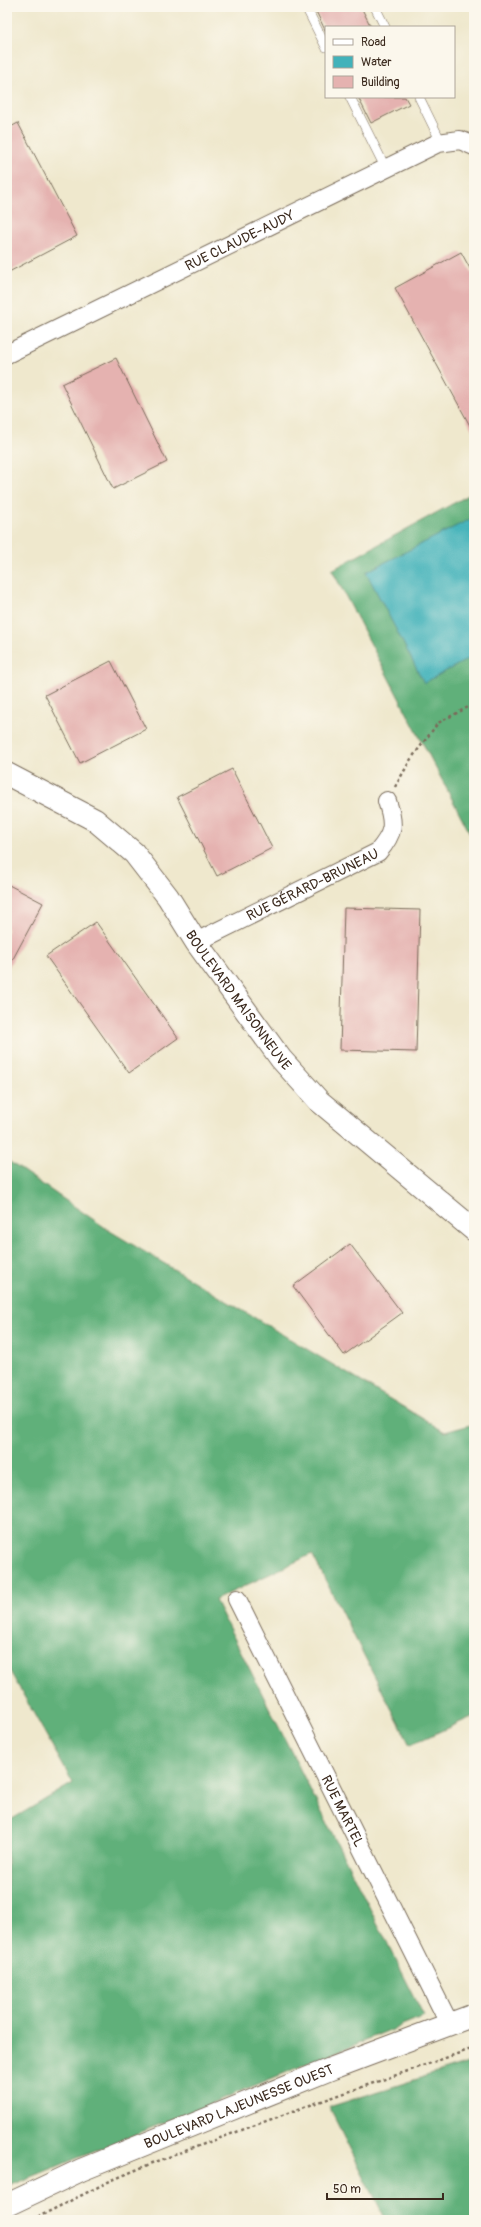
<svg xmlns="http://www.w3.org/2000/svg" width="481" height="2227" viewBox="0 0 481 2227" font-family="Pangolin,sans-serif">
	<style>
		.forest { fill: #60b07a; stroke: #4e6d4c }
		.water { fill: #42b2ba; stroke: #3e6e6c }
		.building { fill: #e5b2b0 }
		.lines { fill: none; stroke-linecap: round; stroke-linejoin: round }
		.service-casing { stroke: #7a6c5b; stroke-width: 10 }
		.minor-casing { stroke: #7a6c5b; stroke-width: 20 }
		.tertiary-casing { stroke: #7a6c5b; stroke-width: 24 }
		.path { stroke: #7a6c5b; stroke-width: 2.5; stroke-dasharray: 3 3; stroke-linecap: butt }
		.service { stroke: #fff; stroke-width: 9 }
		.minor { stroke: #fff; stroke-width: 18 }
		.tertiary { stroke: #fff; stroke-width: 22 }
		.labels { text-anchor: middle; stroke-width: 3; stroke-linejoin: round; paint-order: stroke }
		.street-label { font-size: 14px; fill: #3b2a1e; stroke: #fbf7ec }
	</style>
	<rect width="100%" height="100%" fill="#fbf7ec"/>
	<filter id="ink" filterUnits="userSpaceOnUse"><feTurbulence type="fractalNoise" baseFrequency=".025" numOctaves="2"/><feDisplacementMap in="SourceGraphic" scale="8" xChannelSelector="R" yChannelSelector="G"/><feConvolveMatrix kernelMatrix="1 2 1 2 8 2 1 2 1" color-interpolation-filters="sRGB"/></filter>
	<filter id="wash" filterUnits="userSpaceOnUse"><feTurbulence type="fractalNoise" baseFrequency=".012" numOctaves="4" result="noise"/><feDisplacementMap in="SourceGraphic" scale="16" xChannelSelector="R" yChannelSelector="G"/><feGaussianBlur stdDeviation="0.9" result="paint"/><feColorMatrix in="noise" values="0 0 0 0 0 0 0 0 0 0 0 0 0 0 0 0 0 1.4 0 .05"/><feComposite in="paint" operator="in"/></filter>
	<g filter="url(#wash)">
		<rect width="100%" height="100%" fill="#efe8cd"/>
		<g class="forest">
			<path d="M 474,492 L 474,841 L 332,570 Z"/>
			<path d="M 7,1160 L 110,1231 L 445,1432 L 474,1424 L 474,1716 L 410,1745 L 312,1554 L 215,1600 L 424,2016 L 7,2187 L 7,1822 L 73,1783 L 7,1666 Z"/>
			<path d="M 474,2061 L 474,2220 L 386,2220 L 329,2107 Z"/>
		</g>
		<path class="water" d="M 474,517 L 474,656 L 424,683 L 366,572 Z"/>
		<g id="blocks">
			<g class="building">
				<path d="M 314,7 L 361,7 L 371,27 L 326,27 L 326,32 Z"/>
				<path d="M 358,97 L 405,97 L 409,104 L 371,123 Z"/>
				<path d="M 18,123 L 77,236 L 7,273 L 7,129 Z"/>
				<path d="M 461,252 L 474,276 L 474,433 L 395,288 Z"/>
				<path d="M 116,358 L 167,462 L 113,489 L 62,384 Z"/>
				<path d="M 111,661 L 146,729 L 80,763 L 45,695 Z"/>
				<path d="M 232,769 L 272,848 L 217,876 L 177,797 Z"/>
				<path d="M 7,884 L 43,903 L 7,970 Z"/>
				<path d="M 344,908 L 420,910 L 416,1052 L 340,1050 Z"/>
				<path d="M 96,922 L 178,1038 L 129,1073 L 46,956 Z"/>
				<path d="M 350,1244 L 402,1313 L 344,1355 L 293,1286 Z"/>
			</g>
		</g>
	</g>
	<g filter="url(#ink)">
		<use href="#blocks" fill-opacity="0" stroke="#7a6c5b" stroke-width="1"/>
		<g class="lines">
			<g class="service-casing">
				<g id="service">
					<path d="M 306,7 L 326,47"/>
					<path d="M 375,7 L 385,27"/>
					<path d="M 350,97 L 386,169"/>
					<path d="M 419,97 L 441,142"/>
				</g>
			</g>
			<g class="minor-casing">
				<g id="minor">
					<path id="s1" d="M 7,354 L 438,143 L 460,140 L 474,146"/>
					<path id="s2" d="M 196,942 L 378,852 C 394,833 395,825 387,801"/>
					<path id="s3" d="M 237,1599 L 449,2023"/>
				</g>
			</g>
			<g class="tertiary-casing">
				<g id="tertiary">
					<path id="s4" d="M 7,774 L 95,820 L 134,853 L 168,897 L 196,942 L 281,1059 L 319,1101 L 474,1230"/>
					<path id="s5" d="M 7,2205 L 81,2170 L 333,2068 L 474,2015"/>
				</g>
			</g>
			<g class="path">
				<path d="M 395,787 L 411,759 L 438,723 L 474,704"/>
				<path d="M 32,2220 L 110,2181 L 150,2164 L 296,2110 L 474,2048"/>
			</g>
			<use href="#service" class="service"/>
			<use href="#minor" class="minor"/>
			<use href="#tertiary" class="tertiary"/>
		</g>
	</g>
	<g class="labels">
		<g class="street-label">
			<text dy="5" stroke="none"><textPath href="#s1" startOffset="259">RUE CLAUDE-AUDY</textPath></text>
			<text dy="5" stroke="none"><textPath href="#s2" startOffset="130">RUE GÉRARD-BRUNEAU</textPath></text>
			<text dy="5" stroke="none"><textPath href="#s4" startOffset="331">BOULEVARD MAISONNEUVE</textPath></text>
			<text dy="5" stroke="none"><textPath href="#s3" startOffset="237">RUE MARTEL</textPath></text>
			<text dy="5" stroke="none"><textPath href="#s5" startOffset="252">BOULEVARD LAJEUNESSE OUEST</textPath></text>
		</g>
	</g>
	<rect width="481" height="2227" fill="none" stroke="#fbf7ec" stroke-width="24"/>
	<rect x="325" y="26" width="130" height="72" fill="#fbf7ec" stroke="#aea59a"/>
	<rect x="333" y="39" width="20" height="6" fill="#ffffff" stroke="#aea59a"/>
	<text x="361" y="46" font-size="12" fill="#3b2a1e">Road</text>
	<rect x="333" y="56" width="20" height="12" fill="#42b2ba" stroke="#aea59a"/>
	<text x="361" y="66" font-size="12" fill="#3b2a1e">Water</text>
	<rect x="333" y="76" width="20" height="12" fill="#e5b2b0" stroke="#aea59a"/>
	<text x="361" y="86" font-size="12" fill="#3b2a1e">Building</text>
	<path d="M327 2193v6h116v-6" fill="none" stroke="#3b2a1e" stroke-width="2"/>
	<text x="333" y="2193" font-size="12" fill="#3b2a1e" stroke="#fbf7ec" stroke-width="3" paint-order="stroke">50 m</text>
</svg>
